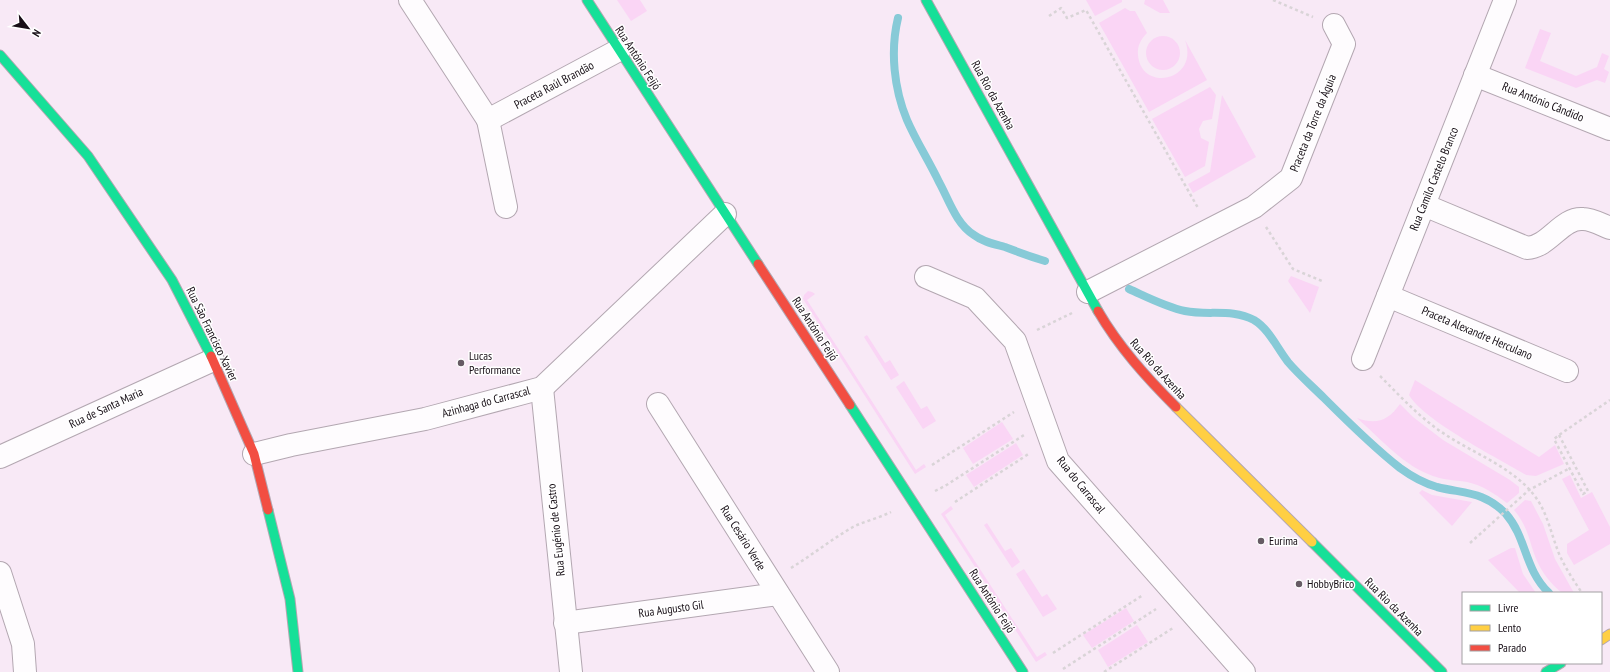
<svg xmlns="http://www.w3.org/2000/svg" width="1610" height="672" viewBox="0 0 1610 672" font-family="'PT Sans Narrow',sans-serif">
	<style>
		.green { fill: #fad5f5 }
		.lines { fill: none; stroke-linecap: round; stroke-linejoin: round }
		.stream { stroke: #87cad7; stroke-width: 8 }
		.street-casing { stroke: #b3a7b1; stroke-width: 24 }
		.fast-casing { stroke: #b3a7b1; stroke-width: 11 }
		.slow-casing { stroke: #b3a7b1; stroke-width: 11 }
		.jam-casing { stroke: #b3a7b1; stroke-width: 11 }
		.path { stroke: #d9d4d7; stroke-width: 2.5; stroke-dasharray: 3 3; stroke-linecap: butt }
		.street { stroke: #fefcfe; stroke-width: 22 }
		.fast { stroke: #16e098; stroke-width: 9 }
		.slow { stroke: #ffcf43; stroke-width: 9 }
		.jam { stroke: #f24e42; stroke-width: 9 }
		.poi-dot { fill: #665b64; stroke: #fff; stroke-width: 1.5 }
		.labels { text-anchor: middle; stroke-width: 3; stroke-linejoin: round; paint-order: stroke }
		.street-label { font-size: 12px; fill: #170e16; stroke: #fff }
		.poi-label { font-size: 12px; fill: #170e16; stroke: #fff; text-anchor: start }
	</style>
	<rect width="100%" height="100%" fill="#f8e9f6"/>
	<g class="green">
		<path d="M 617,0 L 640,0 L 647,11 L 631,21 Z"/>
		<path d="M 1086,0 L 1122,0 L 1122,2 L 1095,16 Z"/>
		<path d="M 1145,0 L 1163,0 L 1170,13 L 1160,13 L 1144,4 Z"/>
		<path d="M 1125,8 L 1130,11 L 1135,11 L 1147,33 C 1141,39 1137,46 1138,55 C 1141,93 1200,81 1185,40 L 1207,80 L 1149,112 L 1099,23 Z"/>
		<path d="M 1540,29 L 1551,33 L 1540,61 L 1576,76 L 1597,67 L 1602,53 L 1609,56 L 1604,69 L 1609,72 L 1605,83 L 1597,80 L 1576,88 L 1525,68 Z"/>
		<circle cx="1163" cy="53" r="17"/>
		<path d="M 1210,87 L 1216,95 L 1212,119 L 1203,121 L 1199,129 L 1201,138 L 1209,142 L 1205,166 L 1185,177 L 1152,119 Z"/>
		<path d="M 1222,95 L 1256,157 L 1193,193 L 1188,184 L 1210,172 Z"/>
		<path d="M 1291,276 L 1319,287 L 1310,313 L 1288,281 Z"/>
		<path d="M 808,291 L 812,292 L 815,294 L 807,300 L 916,470 L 924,464 L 926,467 L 915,474 L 803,299 L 804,295 Z"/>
		<path d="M 867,335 L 885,363 L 890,360 L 899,375 L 891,380 L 864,337 Z"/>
		<path d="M 1415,380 L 1539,457 L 1555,445 L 1564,464 L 1536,476 L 1526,475 C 1498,458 1424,421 1409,395 Z"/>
		<path d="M 904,381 L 921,409 L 927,406 L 936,421 L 923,429 L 896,387 Z"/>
		<path d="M 1400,404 L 1413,417 L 1443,440 L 1510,480 L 1519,487 L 1519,493 L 1507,503 C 1495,494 1482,485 1467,482 C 1454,480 1441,480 1428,474 C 1401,463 1379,437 1357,418 C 1376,425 1388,421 1400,404 Z"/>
		<path d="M 1002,422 L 1013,439 L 973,464 L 963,448 Z"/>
		<path d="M 1016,443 L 1023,455 L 974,487 L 966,475 Z"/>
		<path d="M 1570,475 L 1581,498 L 1592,492 L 1610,527 L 1610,544 L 1574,565 L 1567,553 L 1567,544 L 1589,530 L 1562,479 Z"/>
		<path d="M 1422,490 L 1432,495 L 1472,502 L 1452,526 L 1419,493 Z"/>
		<path d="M 1525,500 L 1531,501 L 1543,524 L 1555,559 L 1574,593 L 1562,593 C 1551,584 1543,574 1537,561 C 1529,542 1529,528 1514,510 Z"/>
		<path d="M 951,506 L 953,509 L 945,515 L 1037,657 L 1045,652 L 1047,655 L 1036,662 L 941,514 Z"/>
		<path d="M 987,523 L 1005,551 L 1011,548 L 1020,562 L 1012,568 L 984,525 Z"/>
		<path d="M 1511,548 L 1515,548 L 1523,574 L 1536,593 L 1520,593 L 1488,560 Z"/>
		<path d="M 1024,569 L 1042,597 L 1047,594 L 1057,609 L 1043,617 L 1016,574 Z"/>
		<path d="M 1126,608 L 1134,621 L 1092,648 L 1083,635 Z"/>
		<path d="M 1137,625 L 1148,642 L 1108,667 L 1098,650 Z"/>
	</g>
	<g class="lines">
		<g class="stream">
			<path d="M 898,18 C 890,51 894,89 907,120 C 916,141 929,161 939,182 C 949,200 956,224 974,235 C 983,242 994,244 1005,247 C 1018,252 1032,257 1045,261"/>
			<path d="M 1129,289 C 1147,297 1166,307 1185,311 C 1208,316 1232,308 1254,320 C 1269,329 1277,348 1288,362 C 1299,375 1312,386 1324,398 C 1348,422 1373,447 1400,468 C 1411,476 1423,483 1437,487 C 1465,494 1484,491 1506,514 C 1527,538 1524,569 1549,593"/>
		</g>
		<g class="street-casing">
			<g id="street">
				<path d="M 410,0 L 488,120 L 619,50"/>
				<path d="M 1475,75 L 1610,129"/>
				<path d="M 488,120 L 506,207"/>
				<path d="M 1424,205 L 1527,248 C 1549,247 1562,217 1583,219 C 1592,219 1602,225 1610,228"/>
				<path d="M 926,277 L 975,298 L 1015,341 L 1058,461 L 1244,672"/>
				<path d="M 1088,292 L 1254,207 L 1291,178 L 1344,44 L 1334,25"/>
				<path d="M 1388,296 L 1567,371"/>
				<path d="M 1363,359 L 1505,0"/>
				<path d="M 542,388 L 571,672"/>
				<path d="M 658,404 L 828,672"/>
				<path d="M 254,454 L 291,445 L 425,419 L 542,388 L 725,214"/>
				<path d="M 0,457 L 213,360"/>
				<path d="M 0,573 L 23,644 L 25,672"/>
				<path d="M 565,623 L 778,594"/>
			</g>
		</g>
		<g class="fast-casing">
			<g id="fast">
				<path d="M 587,0 L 758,264"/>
				<path d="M 926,0 L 1098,311"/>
				<path d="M 0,55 L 88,156 L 172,280 L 211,356"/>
				<path d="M 850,405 L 1023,672"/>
				<path d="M 268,510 L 290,599 L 298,672"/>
				<path d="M 1312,542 L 1442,672"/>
				<path d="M 1546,672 L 1561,663"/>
			</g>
		</g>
		<g class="slow-casing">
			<g id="slow">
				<path d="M 1176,407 L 1312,542"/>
				<path d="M 1601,640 L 1610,634"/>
			</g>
		</g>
		<g class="jam-casing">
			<g id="jam">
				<path d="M 758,264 L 850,405"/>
				<path d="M 1098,311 C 1119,347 1146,377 1176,407"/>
				<path d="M 211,356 L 254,454 L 268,510"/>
			</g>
		</g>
		<g class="path">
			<path d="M 1273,0 L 1313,17"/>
			<path d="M 1049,16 L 1061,8 L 1067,18 L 1086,10 L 1198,208"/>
			<path d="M 1266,227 L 1293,269 L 1322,281"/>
			<path d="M 1037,330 L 1072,313"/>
			<path d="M 1380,376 C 1401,397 1421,419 1446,435 C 1475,454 1512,467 1534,495 C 1548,513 1551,535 1560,556 C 1566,569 1574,581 1582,593"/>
			<path d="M 1559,435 L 1588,491 L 1583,494 L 1554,439 L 1559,435 L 1610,400"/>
			<path d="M 932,465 L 1014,412"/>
			<path d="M 935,491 L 945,486 L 1024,435"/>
			<path d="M 955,502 L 1030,453"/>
			<path d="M 1470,543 L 1529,490 L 1570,468"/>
			<path d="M 791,568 C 812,555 832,539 853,527 C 865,521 879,518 891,512"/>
			<path d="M 1053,653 L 1143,595"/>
			<path d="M 1063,669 L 1156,609"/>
			<path d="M 1104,672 L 1173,628"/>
		</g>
		<use href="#street" class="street"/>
		<use href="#fast" class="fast"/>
		<use href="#slow" class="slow"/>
		<use href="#jam" class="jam"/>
	</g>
	<g class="poi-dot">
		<circle cx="461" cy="363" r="4"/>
		<circle cx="1261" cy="541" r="4"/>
		<circle cx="1299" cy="584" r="4"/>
	</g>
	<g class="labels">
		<g class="street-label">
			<text transform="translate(638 58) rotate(57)" y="4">Rua António Feijó</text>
			<text transform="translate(554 85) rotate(-28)" y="4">Praceta Raúl Brandão</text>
			<text transform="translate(993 95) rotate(61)" y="4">Rua Rio da Azenha</text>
			<text transform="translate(1543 102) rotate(22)" y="4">Rua António Cândido</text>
			<text transform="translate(1313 123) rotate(-68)" y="4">Praceta da Torre da Águia</text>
			<text transform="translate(1434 179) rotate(-68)" y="4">Rua Camilo Castelo Branco</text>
			<text transform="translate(815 329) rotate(57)" y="4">Rua António Feijó</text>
			<text transform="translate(1477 333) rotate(23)" y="4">Praceta Alexandre Herculano</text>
			<text transform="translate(212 334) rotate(64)" y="4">Rua São Francisco Xavier</text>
			<text transform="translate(1158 369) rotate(48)" y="4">Rua Rio da Azenha</text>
			<text transform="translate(486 402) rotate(-15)" y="4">Azinhaga do Carrascal</text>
			<text transform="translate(106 408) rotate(-25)" y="4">Rua de Santa Maria</text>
			<text transform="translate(1081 485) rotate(51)" y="4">Rua do Carrascal</text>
			<text transform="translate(556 530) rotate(-96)" y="4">Rua Eugénio de Castro</text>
			<text transform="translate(743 538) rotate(58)" y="4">Rua Cesário Verde</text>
			<text transform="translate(992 601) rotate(57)" y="4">Rua António Feijó</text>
			<text transform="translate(1394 607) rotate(45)" y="4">Rua Rio da Azenha</text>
			<text transform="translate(671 609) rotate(-8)" y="4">Rua Augusto Gil</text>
		</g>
		<g class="poi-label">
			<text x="469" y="360">Lucas<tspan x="469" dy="14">Performance</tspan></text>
			<text x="1269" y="545">Eurima</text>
			<text x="1307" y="588">HobbyBrico</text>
		</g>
	</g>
	<rect x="1462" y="592" width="140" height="72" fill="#ffffff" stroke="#a29fa2"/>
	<rect x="1470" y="605" width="20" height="6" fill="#16e098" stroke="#a29fa2"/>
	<text x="1498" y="612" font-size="12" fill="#170e16">Livre</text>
	<rect x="1470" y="625" width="20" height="6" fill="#ffcf43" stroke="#a29fa2"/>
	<text x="1498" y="632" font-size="12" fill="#170e16">Lento</text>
	<rect x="1470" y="645" width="20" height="6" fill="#f24e42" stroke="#a29fa2"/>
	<text x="1498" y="652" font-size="12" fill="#170e16">Parado</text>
	<g transform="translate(28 28) rotate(121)" stroke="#ffffff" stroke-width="3" paint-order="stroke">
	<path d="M0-3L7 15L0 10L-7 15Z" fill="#170e16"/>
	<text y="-6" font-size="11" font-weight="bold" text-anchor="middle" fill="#170e16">N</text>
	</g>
</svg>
